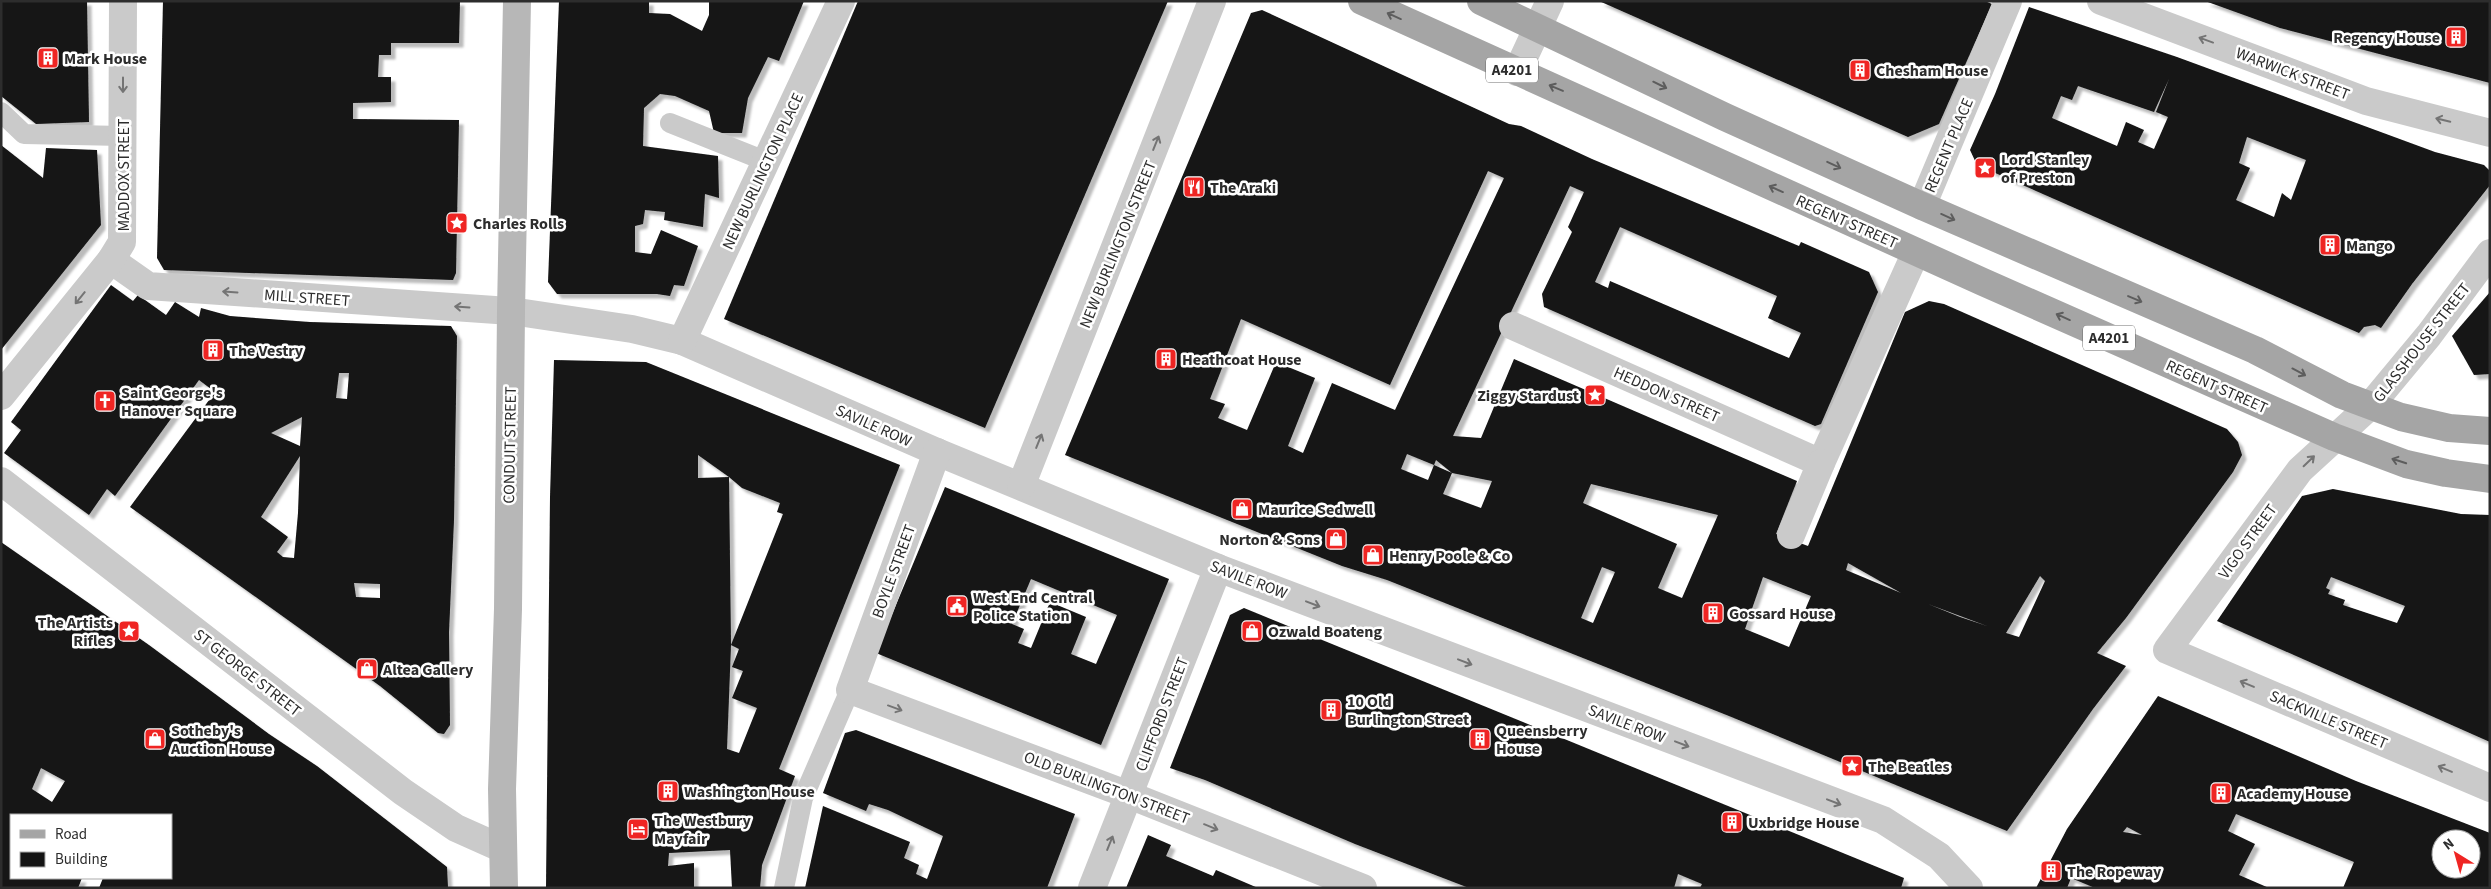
<svg xmlns="http://www.w3.org/2000/svg" width="2491" height="889" viewBox="0 0 2491 889" font-family="'Source Sans 3',sans-serif">
	<style>
		.building { fill: #141414; fill-rule: evenodd; filter: url(#shadow) }
		.lines { fill: none; stroke-linecap: round; stroke-linejoin: round }
		.service { stroke: #cacaca; stroke-width: 20 }
		.pedestrian { stroke: #cacaca; stroke-width: 28 }
		.minor { stroke: #cacaca; stroke-width: 28 }
		.tertiary { stroke: #cacaca; stroke-width: 28 }
		.secondary { stroke: #b7b7b7; stroke-width: 28 }
		.primary { stroke: #a5a5a5; stroke-width: 28 }
		.oneway { stroke: #5d5d5d }
		.oneway2 { stroke: #747474 }
		.labels { text-anchor: middle; stroke-width: 5; stroke-linejoin: round; paint-order: stroke }
		.shield { fill: #fff; stroke: #6c6c6c; stroke-width: 1 }
		.shield-label { font-size: 15px; font-weight: bold; fill: #2d2d2d }
		.poi-label { font-size: 16px; font-weight: bold; fill: #2d2d2d; stroke: #fff; text-anchor: start }
		.street-label { font-size: 16px; fill: #2d2d2d; stroke: #fff }
	</style>
	<defs>
		<filter id="shadow"><feDropShadow dx="4.5" dy="4.5" stdDeviation="1" flood-color="#0004"/></filter>
	</defs>
	<rect width="100%" height="100%" fill="#fff"/>
	<g class="building">
		<path d="M 1,1 L 87,1 L 89,122 L 36,124 L 1,96 Z"/>
		<path d="M 163,1 L 460,1 L 459,43 L 391,43 L 391,55 L 379,55 L 378,77 L 391,77 L 391,102 L 353,103 L 353,119 L 459,120 L 456,273 L 453,280 L 164,270 L 157,258 Z"/>
		<path d="M 559,1 L 649,1 L 649,13 L 670,14 L 702,31 L 709,15 L 709,1 L 804,1 L 779,61 L 768,57 L 748,98 L 742,133 L 714,133 L 709,111 L 675,96 L 660,94 L 644,108 L 643,146 L 718,156 L 719,198 L 705,194 L 703,227 L 664,220 L 665,212 L 645,210 L 643,224 L 635,226 L 635,252 L 651,254 L 661,230 L 698,246 L 684,286 L 674,285 L 670,296 L 657,294 L 557,294 L 548,282 Z"/>
		<path d="M 858,1 L 1168,1 L 985,428 L 724,319 Z"/>
		<path d="M 1599,1 L 1985,1 L 1992,4 L 1939,124 L 1908,137 Z"/>
		<path d="M 2205,1 L 2490,1 L 2490,83 L 2280,28 Z"/>
		<path d="M 2029,7 L 2177,57 L 2435,152 L 2484,165 L 2490,171 L 2490,185 L 2412,284 L 2381,328 L 2375,325 L 2364,327 L 2359,333 L 1977,165 L 1970,150 L 1995,94 ZM 2169,79 L 2156,112 L 2168,117 L 2154,149 L 2138,142 L 2144,130 L 2126,122 L 2117,146 L 2052,118 L 2061,96 L 2072,100 L 2078,86 L 2154,112 ZM 2247,137 L 2306,160 L 2291,200 L 2282,193 L 2274,217 L 2236,200 L 2250,168 L 2239,163 Z"/>
		<path d="M 1262,10 L 1509,124 L 1521,126 L 1592,159 L 1799,246 L 1801,242 L 1869,272 L 1878,292 L 1821,424 L 1815,426 L 1544,307 L 1542,294 L 1572,232 L 1568,227 L 1584,192 L 1570,186 L 1453,436 L 1481,438 L 1514,359 L 1797,481 L 1776,534 L 1808,546 L 1905,312 L 1929,301 L 1944,304 L 2227,429 L 2238,442 L 2242,455 L 2233,472 L 2126,618 L 2097,653 L 2126,666 L 2093,709 L 2007,831 L 1729,716 L 1387,580 L 1342,566 L 1065,455 L 1251,13 ZM 1488,171 L 1504,178 L 1395,410 L 1332,383 L 1303,453 L 1288,446 L 1315,378 L 1276,362 L 1247,430 L 1218,418 L 1225,404 L 1210,399 L 1241,319 L 1390,385 ZM 1620,227 L 1777,296 L 1768,318 L 1801,333 L 1789,358 L 1610,281 L 1608,288 L 1595,282 ZM 1407,454 L 1434,465 L 1436,460 L 1452,473 L 1492,481 L 1481,508 L 1443,494 L 1452,473 L 1434,465 L 1428,480 L 1401,469 ZM 1591,484 L 1718,515 L 1682,598 L 1658,588 L 1677,544 L 1583,503 ZM 1848,563 L 1901,593 L 1846,570 ZM 1602,567 L 1615,572 L 1593,623 L 1581,618 ZM 2040,576 L 2045,581 L 2019,637 L 2006,633 ZM 1763,577 L 1811,596 L 1789,647 L 1745,629 ZM 1928,604 L 1987,626 L 1960,617 Z"/>
		<path d="M 1,145 L 43,178 L 46,148 L 97,150 L 101,225 L 1,350 Z"/>
		<path d="M 111,285 L 133,301 L 138,295 L 166,315 L 175,302 L 199,317 L 201,308 L 230,316 L 310,322 L 451,326 L 457,336 L 454,520 L 449,632 L 450,725 L 444,734 L 438,733 L 380,686 L 130,507 L 215,392 L 199,380 L 115,496 L 107,489 L 89,515 L 4,453 L 21,430 L 11,422 ZM 339,373 L 349,373 L 347,399 L 336,398 ZM 302,417 L 300,446 L 271,433 ZM 300,456 L 298,513 L 294,558 L 283,557 L 277,552 L 288,537 L 261,517 ZM 354,583 L 380,584 L 380,598 L 356,597 Z"/>
		<path d="M 2490,292 L 2490,374 L 2474,375 L 2452,336 Z"/>
		<path d="M 554,360 L 646,362 L 900,465 L 779,769 L 795,776 L 762,865 L 760,888 L 732,888 L 730,850 L 669,853 L 668,866 L 694,863 L 694,888 L 546,888 L 550,497 ZM 698,455 L 729,477 L 698,478 ZM 729,477 L 742,488 L 780,503 L 777,512 L 783,514 L 731,645 L 739,649 L 732,667 L 743,671 L 732,698 L 757,708 L 739,753 L 727,749 L 731,645 Z"/>
		<path d="M 945,487 L 1169,579 L 1101,745 L 876,653 ZM 1031,579 L 1117,615 L 1096,664 L 1071,654 L 1086,617 L 1050,602 L 1031,648 L 1018,643 L 1024,629 L 1012,624 Z"/>
		<path d="M 2333,489 L 2461,514 L 2490,515 L 2490,742 L 2217,621 L 2302,496 ZM 2331,577 L 2405,606 L 2397,623 L 2343,605 L 2345,600 L 2328,594 L 2330,590 L 2326,588 Z"/>
		<path d="M 1,542 L 149,645 L 269,734 L 317,766 L 447,867 L 448,888 L 99,888 L 103,878 L 171,878 L 171,815 L 11,815 L 11,878 L 82,878 L 78,888 L 1,888 ZM 41,768 L 65,781 L 52,802 L 32,789 Z"/>
		<path d="M 1244,608 L 1904,878 L 1901,888 L 1700,888 L 1702,884 L 1678,874 L 1674,888 L 1469,888 L 1355,844 L 1205,780 L 1170,768 L 1230,615 Z"/>
		<path d="M 2158,696 L 2356,781 L 2490,833 L 2490,888 L 2343,888 L 2354,862 L 2236,814 L 2228,831 L 2255,844 L 2239,875 L 2269,888 L 2095,888 L 2071,878 L 2067,888 L 2036,888 L 2067,829 ZM 2127,827 L 2142,835 L 2123,832 ZM 2441,839 L 2471,839 L 2471,869 L 2441,869 Z"/>
		<path d="M 856,730 L 1075,814 L 1047,888 L 805,888 L 823,806 L 910,842 L 904,858 L 919,865 L 916,874 L 927,879 L 943,836 L 888,810 L 869,804 L 866,811 L 823,793 L 845,733 Z"/>
		<path d="M 1148,835 L 1171,845 L 1166,856 L 1213,876 L 1216,870 L 1258,888 L 1126,888 Z"/>
	</g>
	<g class="lines">
		<g class="service">
			<path d="M 1,112 L 24,134 L 123,136"/>
			<path d="M 670,123 L 768,162"/>
			<path d="M 784,888 L 803,798 L 850,690"/>
		</g>
		<g class="pedestrian">
			<path d="M 1922,206 L 2008,1"/>
			<path d="M 1513,326 L 1821,463 L 1916,252"/>
			<path d="M 1791,535 L 1821,463"/>
		</g>
		<g class="minor">
			<path d="M 2101,1 L 2366,101 L 2490,133"/>
			<path d="M 1517,72 L 1550,1"/>
			<path d="M 2490,253 L 2429,335 L 2370,406 L 2300,470 L 2167,650 L 2490,788"/>
			<path d="M 111,260 L 148,286 L 511,311 L 632,329 L 682,341 L 937,452 L 1218,568 L 1883,820 L 1939,856 L 1969,888"/>
			<path d="M 682,341 L 841,1"/>
			<path d="M 937,452 L 850,690 L 1129,795 L 1363,888"/>
			<path d="M 1,481 L 403,792 L 456,828 L 503,849"/>
			<path d="M 1021,486 L 1212,1"/>
			<path d="M 1092,888 L 1218,568"/>
		</g>
		<path class="tertiary" d="M 1,396 L 111,260 L 122,242 L 123,1"/>
		<path class="secondary" d="M 504,888 L 502,789 L 508,609 L 511,311 L 517,1"/>
		<g class="primary">
			<path d="M 1362,1 L 1983,282 L 2334,437 L 2406,464 L 2446,473 L 2490,479"/>
			<path d="M 1481,1 L 1725,117 L 1922,206 L 2255,350 L 2342,395 L 2401,417 L 2449,428 L 2490,431"/>
		</g>
	</g>
	<defs><path id="oneway-shaft" d="M-6 0H5M1.5-3L5.5 0L1.5 3" fill="none" stroke-width="1.6" stroke-linecap="round" stroke-linejoin="round" transform="scale(1.25)"/></defs>
	<g class="oneway">
		<use href="#oneway-shaft" transform="translate(1394 16) rotate(-156)"/>
		<use href="#oneway-shaft" transform="translate(1660 85) rotate(26)"/>
		<use href="#oneway-shaft" transform="translate(1556 88) rotate(-157)"/>
		<use href="#oneway-shaft" transform="translate(1834 165) rotate(25)"/>
		<use href="#oneway-shaft" transform="translate(1776 189) rotate(-156)"/>
		<use href="#oneway-shaft" transform="translate(1948 217) rotate(24)"/>
		<use href="#oneway-shaft" transform="translate(2135 299) rotate(23)"/>
		<use href="#oneway-shaft" transform="translate(2063 317) rotate(-156)"/>
		<use href="#oneway-shaft" transform="translate(2299 372) rotate(28)"/>
		<use href="#oneway-shaft" transform="translate(2399 461) rotate(-162)"/>
	</g>
	<g class="oneway2">
		<use href="#oneway-shaft" transform="translate(2206 40) rotate(-160)"/>
		<use href="#oneway-shaft" transform="translate(123 85) rotate(90)"/>
		<use href="#oneway-shaft" transform="translate(2443 120) rotate(-166)"/>
		<use href="#oneway-shaft" transform="translate(1156 143) rotate(-68)"/>
		<use href="#oneway-shaft" transform="translate(230 292) rotate(-176)"/>
		<use href="#oneway-shaft" transform="translate(80 298) rotate(129)"/>
		<use href="#oneway-shaft" transform="translate(462 307) rotate(-176)"/>
		<use href="#oneway-shaft" transform="translate(1039 441) rotate(-68)"/>
		<use href="#oneway-shaft" transform="translate(2309 461) rotate(-44)"/>
		<use href="#oneway-shaft" transform="translate(1313 604) rotate(21)"/>
		<use href="#oneway-shaft" transform="translate(1465 662) rotate(21)"/>
		<use href="#oneway-shaft" transform="translate(2247 684) rotate(-157)"/>
		<use href="#oneway-shaft" transform="translate(895 708) rotate(20)"/>
		<use href="#oneway-shaft" transform="translate(1682 744) rotate(21)"/>
		<use href="#oneway-shaft" transform="translate(2445 769) rotate(-157)"/>
		<use href="#oneway-shaft" transform="translate(1834 802) rotate(21)"/>
		<use href="#oneway-shaft" transform="translate(1211 827) rotate(22)"/>
		<use href="#oneway-shaft" transform="translate(1110 843) rotate(-68)"/>
	</g>
	<defs>
		<g id="building-square" transform="scale(1.125)"><rect x="-9" y="-9" width="18" height="18" rx="4" fill="#ef2523" stroke="#fff"/><path d="M-4-6H4V6H1V3H-1V6H-4ZM-2.5-4.3h1.7v1.8h-1.7ZM.8-4.3h1.7v1.8H.8ZM-2.5-1h1.7V.8h-1.7ZM.8-1h1.7V.8H.8Z" fill="#fff"/></g>
		<g id="sight-square" transform="scale(1.125)"><rect x="-9" y="-9" width="18" height="18" rx="4" fill="#ef2523" stroke="#fff"/><path d="M0-6L1.8-2.2L6-1.7L2.9 1.2L3.7 5.4L0 3.3L-3.7 5.4L-2.9 1.2L-6-1.7L-1.8-2.2Z" fill="#fff"/></g>
		<g id="restaurant-square" transform="scale(1.125)"><rect x="-9" y="-9" width="18" height="18" rx="4" fill="#ef2523" stroke="#fff"/><path d="M-5-6h1v4h1v-4h1v4h1v-4h1v5L-1.5 .5V6h-2V.5L-5-1ZM5-6V6H3V1.5H1.5Q1.5-4 5-6Z" fill="#fff"/></g>
		<g id="church-square" transform="scale(1.125)"><rect x="-9" y="-9" width="18" height="18" rx="4" fill="#ef2523" stroke="#fff"/><path d="M-1.2-6h2.4v3.5h3.3v2.4h-3.3V6h-2.4V-.1h-3.3v-2.4h3.3Z" fill="#fff"/></g>
		<g id="shop-square" transform="scale(1.125)"><rect x="-9" y="-9" width="18" height="18" rx="4" fill="#ef2523" stroke="#fff"/><path d="M-5-2.5h2.3a2.7 3.5 0 0 1 5.4 0H5L5.5 6h-11ZM-1.5-2.5h3a1.5 2.3 0 0 0-3 0Z" fill="#fff"/></g>
		<g id="civic-square" transform="scale(1.125)"><rect x="-9" y="-9" width="18" height="18" rx="4" fill="#ef2523" stroke="#fff"/><path d="M-.6-6.5H3V-4.5H.6V-3L4-1V1h2V6H-6V1h2V-1L-.6-3ZM-1.2 2.5V6h2.4V2.5Z" fill="#fff"/></g>
		<g id="hotel-square" transform="scale(1.125)"><rect x="-9" y="-9" width="18" height="18" rx="4" fill="#ef2523" stroke="#fff"/><path d="M-6-4.5h1.5V1H6V5H4.5V3h-9V5H-6ZM-4 0a1.8 1.8 0 1 1 3.6 0ZM.5 0V-2.5h3Q6-2.5 6 0Z" fill="#fff"/></g>
	</defs>
	<g fill-rule="evenodd">
		<use href="#building-square" x="2456" y="37"/>
		<use href="#building-square" x="48" y="58"/>
		<use href="#building-square" x="1860" y="70"/>
		<use href="#sight-square" x="1985" y="168"/>
		<use href="#restaurant-square" x="1194" y="187"/>
		<use href="#sight-square" x="457" y="223"/>
		<use href="#building-square" x="2330" y="245"/>
		<use href="#building-square" x="213" y="350"/>
		<use href="#building-square" x="1166" y="359"/>
		<use href="#sight-square" x="1595" y="395"/>
		<use href="#church-square" x="105" y="401"/>
		<use href="#shop-square" x="1242" y="509"/>
		<use href="#shop-square" x="1336" y="539"/>
		<use href="#shop-square" x="1373" y="555"/>
		<use href="#civic-square" x="957" y="606"/>
		<use href="#building-square" x="1713" y="613"/>
		<use href="#sight-square" x="129" y="631"/>
		<use href="#shop-square" x="1252" y="631"/>
		<use href="#shop-square" x="367" y="669"/>
		<use href="#building-square" x="1331" y="710"/>
		<use href="#shop-square" x="155" y="739"/>
		<use href="#building-square" x="1480" y="739"/>
		<use href="#sight-square" x="1852" y="766"/>
		<use href="#building-square" x="668" y="791"/>
		<use href="#building-square" x="2221" y="793"/>
		<use href="#building-square" x="1732" y="822"/>
		<use href="#hotel-square" x="638" y="829"/>
		<use href="#building-square" x="2051" y="871"/>
	</g>
	<g class="labels">
		<g class="shield">
			<rect x="1486" y="57.5" width="52" height="25" rx="4"/>
			<rect x="2083" y="325.5" width="52" height="25" rx="4"/>
		</g>
		<g class="shield-label">
			<text x="1512" y="75">A4201</text>
			<text x="2109" y="343">A4201</text>
		</g>
		<g class="poi-label">
			<text x="2440" y="43" text-anchor="end">Regency House</text>
			<text x="64" y="64">Mark House</text>
			<text x="1876" y="76">Chesham House</text>
			<text x="2001" y="165">Lord Stanley<tspan x="2001" dy="18">of Preston</tspan></text>
			<text x="1210" y="193">The Araki</text>
			<text x="473" y="229">Charles Rolls</text>
			<text x="2346" y="251">Mango</text>
			<text x="229" y="356">The Vestry</text>
			<text x="1182" y="365">Heathcoat House</text>
			<text x="121" y="398">Saint George's<tspan x="121" dy="18">Hanover Square</tspan></text>
			<text x="1579" y="401" text-anchor="end">Ziggy Stardust</text>
			<text x="1258" y="515">Maurice Sedwell</text>
			<text x="1320" y="545" text-anchor="end">Norton &amp; Sons</text>
			<text x="1389" y="561">Henry Poole &amp; Co</text>
			<text x="973" y="603">West End Central<tspan x="973" dy="18">Police Station</tspan></text>
			<text x="1729" y="619">Gossard House</text>
			<text x="113" y="628" text-anchor="end">The Artists<tspan x="113" dy="18">Riﬂes</tspan></text>
			<text x="1268" y="637">Ozwald Boateng</text>
			<text x="383" y="675">Altea Gallery</text>
			<text x="1347" y="707">10 Old<tspan x="1347" dy="18">Burlington Street</tspan></text>
			<text x="171" y="736">Sotheby's<tspan x="171" dy="18">Auction House</tspan></text>
			<text x="1496" y="736">Queensberry<tspan x="1496" dy="18">House</tspan></text>
			<text x="1868" y="772">The Beatles</text>
			<text x="684" y="797">Washington House</text>
			<text x="2237" y="799">Academy House</text>
			<text x="654" y="826">The Westbury<tspan x="654" dy="18">Mayfair</tspan></text>
			<text x="1748" y="828">Uxbridge House</text>
			<text x="2067" y="877">The Ropeway</text>
		</g>
		<g class="street-label">
			<text transform="translate(2293 73) rotate(21)" y="6">WARWICK STREET</text>
			<text transform="translate(1948 145) rotate(-67)" y="6">REGENT PLACE</text>
			<text transform="translate(762 171) rotate(-65)" y="6">NEW BURLINGTON PLACE</text>
			<text transform="translate(123 175) rotate(-90)" y="6">MADDOX STREET</text>
			<text transform="translate(1847 221) rotate(24)" y="6">REGENT STREET</text>
			<text transform="translate(1117 244) rotate(-68)" y="6">NEW BURLINGTON STREET</text>
			<text transform="translate(307 297) rotate(4)" y="6">MILL STREET</text>
			<text transform="translate(2421 342) rotate(-52)" y="6">GLASSHOUSE STREET</text>
			<text transform="translate(2217 386) rotate(24)" y="6">REGENT STREET</text>
			<text transform="translate(1667 394) rotate(24)" y="6">HEDDON STREET</text>
			<text transform="translate(874 425) rotate(24)" y="6">SAVILE ROW</text>
			<text transform="translate(509 445) rotate(-89)" y="6">CONDUIT STREET</text>
			<text transform="translate(2247 541) rotate(-54)" y="6">VIGO STREET</text>
			<text transform="translate(893 571) rotate(-70)" y="6">BOYLE STREET</text>
			<text transform="translate(1249 579) rotate(21)" y="6">SAVILE ROW</text>
			<text transform="translate(248 672) rotate(38)" y="6">ST GEORGE STREET</text>
			<text transform="translate(1161 714) rotate(-69)" y="6">CLIFFORD STREET</text>
			<text transform="translate(2329 719) rotate(23)" y="6">SACKVILLE STREET</text>
			<text transform="translate(1627 723) rotate(21)" y="6">SAVILE ROW</text>
			<text transform="translate(1107 787) rotate(21)" y="6">OLD BURLINGTON STREET</text>
		</g>
	</g>
	<rect width="2491" height="889" fill="none" stroke="#2d2d2d" stroke-width="5"/>
	<rect x="10" y="814" width="162" height="65" fill="#ffffff" stroke="#ababab"/>
	<rect x="20" y="830" width="25" height="8" fill="#a5a5a5" stroke="#ababab"/>
	<text x="55" y="839" font-size="15" fill="#2d2d2d">Road</text>
	<rect x="20" y="852" width="25" height="15" fill="#141414" stroke="#ababab"/>
	<text x="55" y="864" font-size="15" fill="#2d2d2d">Building</text>
	<g transform="translate(2456 854) rotate(323)"><circle r="24" fill="#ffffff" stroke="#ababab"/>
	<path d="M0-4L9 19L0 12L-9 19Z" fill="#ef2523"/>
	<text y="-8" font-size="14" font-weight="bold" text-anchor="middle" fill="#2d2d2d">N</text>
	</g>
</svg>
